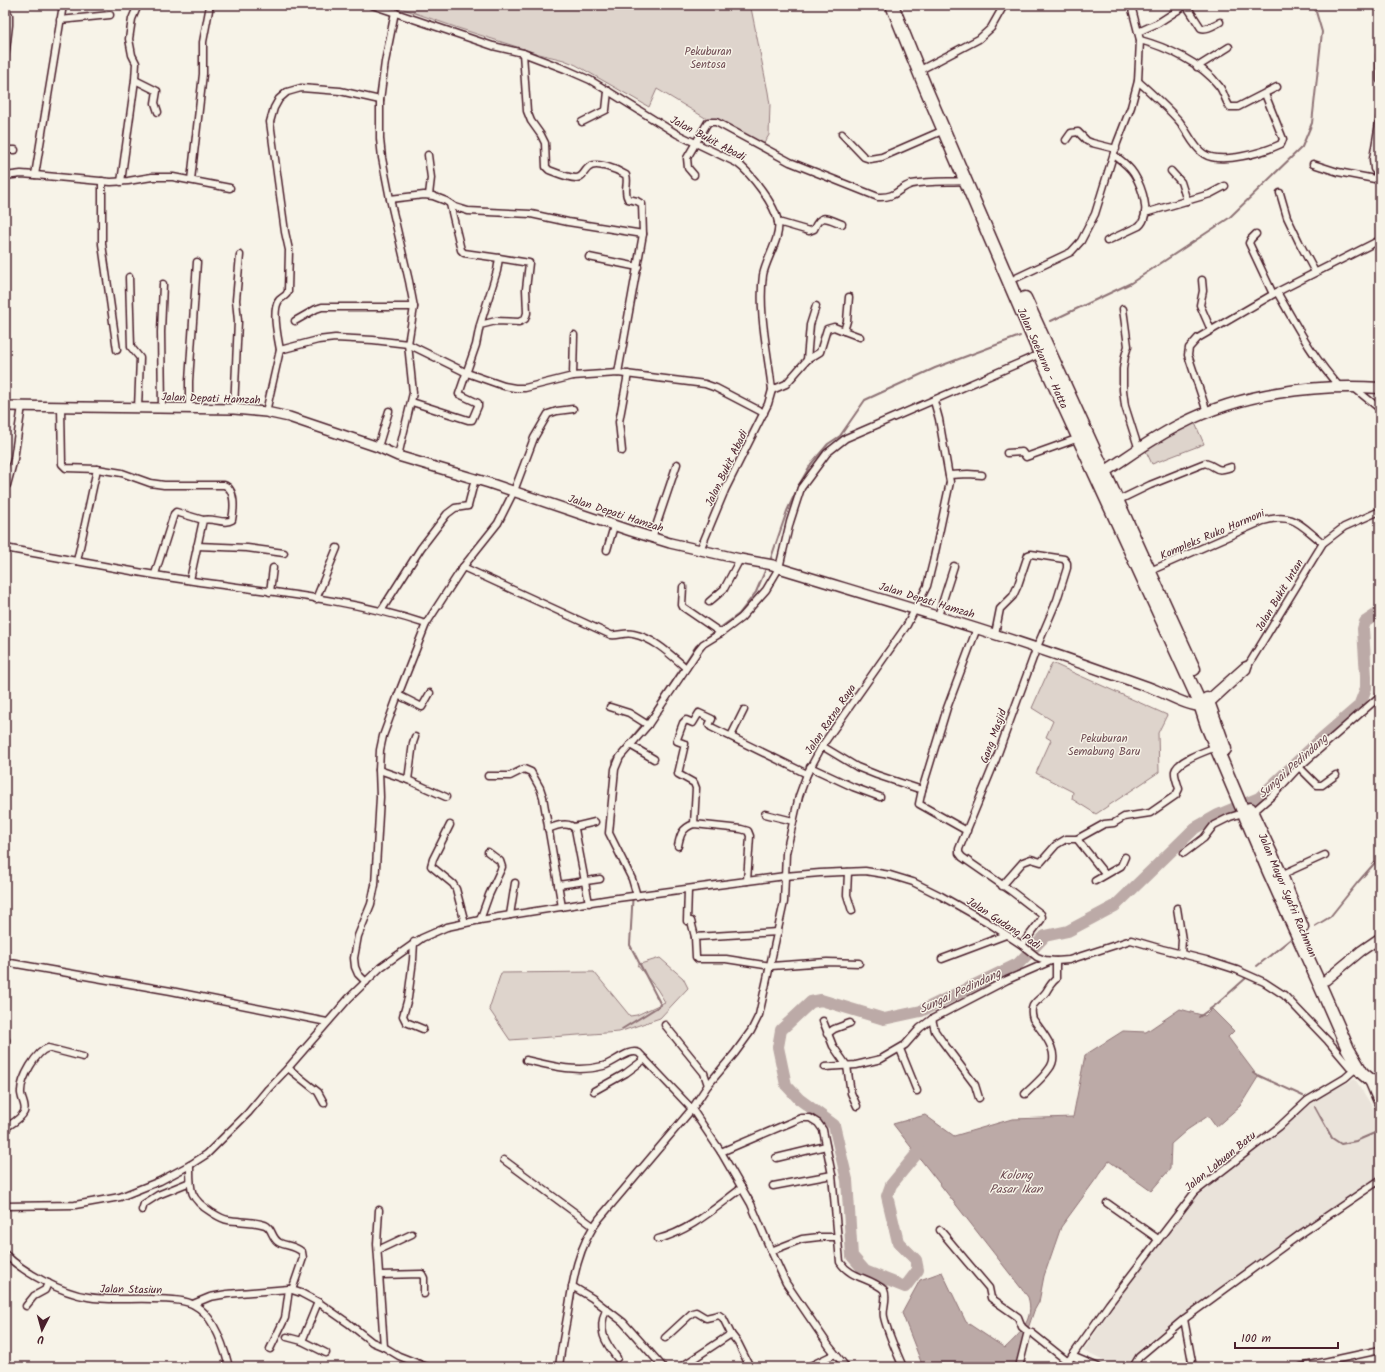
<svg xmlns="http://www.w3.org/2000/svg" width="1385" height="1372" viewBox="0 0 1385 1372" font-family="Kalam,sans-serif">
	<style>
		.built { fill: #eae3da }
		.green { fill: #ded4cc; stroke: #947a7c }
		.water { fill: #bcaaa7; stroke: #8e7275 }
		.lines { fill: none; stroke-linecap: round; stroke-linejoin: round }
		.stream { stroke: #8e7275; stroke-width: 2 }
		.river { stroke: #bcaaa7; stroke-width: 12 }
		.street-casing { stroke: #4a1f2b; stroke-width: 9 }
		.secondary-casing { stroke: #4a1f2b; stroke-width: 12 }
		.primary-casing { stroke: #4a1f2b; stroke-width: 13 }
		.highway-casing { stroke: #4a1f2b; stroke-width: 15 }
		.street { stroke: #f7f3e8; stroke-width: 6 }
		.secondary { stroke: #f7f3e8; stroke-width: 9 }
		.primary { stroke: #f7f3e8; stroke-width: 10 }
		.highway { stroke: #f7f3e8; stroke-width: 12 }
		.labels { text-anchor: middle; stroke-width: 3; stroke-linejoin: round; paint-order: stroke }
		.park-label { font-size: 11px; fill: #6f4c53; stroke: #f7f3e8 }
		.street-label { font-size: 11px; fill: #4a1f2b; stroke: #f7f3e8 }
		.water-label { font-size: 12px; font-style: italic; fill: #6c4950; stroke: #f7f3e8 }
	</style>
	<rect width="100%" height="100%" fill="#f7f3e8"/>
	<filter id="ink" filterUnits="userSpaceOnUse"><feTurbulence type="fractalNoise" baseFrequency=".025" numOctaves="2"/><feDisplacementMap in="SourceGraphic" scale="8" xChannelSelector="R" yChannelSelector="G"/><feConvolveMatrix kernelMatrix="1 2 1 2 8 2 1 2 1" color-interpolation-filters="sRGB"/></filter>
	<g filter="url(#ink)">
		<path class="built" d="M 1355,1079 L 1380,1119 L 1380,1175 L 1205,1298 L 1143,1346 L 1125,1367 L 1117,1367 L 1083,1351 L 1131,1280 L 1197,1197 L 1321,1096 Z"/>
		<g class="green">
			<path d="M 392,5 L 727,5 L 729,8 C 734,4 746,3 751,8 L 768,92 L 770,105 L 769,135 L 763,145 L 717,125 L 657,89 L 649,107 L 576,65 L 564,60 L 539,54 L 458,28 Z"/>
			<path d="M 1195,423 L 1204,444 L 1152,464 L 1145,449 Z"/>
			<path d="M 1052,663 L 1167,715 L 1158,733 L 1159,772 L 1096,814 L 1072,799 L 1073,792 L 1036,773 L 1051,740 L 1046,737 L 1053,721 L 1032,708 Z"/>
			<path d="M 660,958 L 683,978 L 688,988 L 660,1018 L 619,1032 L 510,1040 L 489,1009 L 501,973 L 594,972 L 630,1016 L 637,1015 L 665,1002 L 657,989 L 637,965 Z"/>
		</g>
		<path class="water" d="M 1180,1009 L 1205,1016 L 1212,1009 L 1234,1031 L 1228,1037 L 1258,1077 L 1240,1106 L 1216,1127 L 1208,1116 L 1187,1130 L 1171,1144 L 1170,1169 L 1151,1191 L 1109,1161 L 1061,1227 L 1044,1276 L 1039,1302 L 1034,1311 L 1015,1367 L 923,1367 L 902,1313 L 920,1280 L 942,1272 L 966,1322 L 1005,1348 C 1020,1334 1035,1319 1028,1297 L 893,1124 L 925,1115 L 954,1136 L 1012,1119 L 1073,1117 L 1085,1055 L 1123,1031 L 1146,1032 Z"/>
		<g class="lines">
			<g class="stream">
				<path d="M 1051,321 L 1131,283 L 1229,218 L 1302,147 L 1312,123 L 1322,32 L 1314,5"/>
				<path d="M 771,558 L 787,511 L 799,485 L 811,464 L 828,444 L 840,436 L 865,400 L 935,368 L 1020,336"/>
				<path d="M 705,639 L 739,614 L 756,592 L 765,571"/>
				<path d="M 613,769 L 613,761 L 651,714 L 696,646 L 702,642"/>
				<path d="M 1315,926 L 1330,917 L 1358,882 L 1380,857"/>
				<path d="M 1257,966 L 1292,938"/>
				<path d="M 1199,1017 L 1217,1004 L 1246,978"/>
				<path d="M 622,1029 L 661,1005 L 630,945 L 633,890"/>
				<path d="M 1253,1073 L 1303,1096"/>
				<path d="M 1315,1107 L 1332,1138 L 1341,1144 L 1356,1141 L 1377,1132"/>
			</g>
			<path class="river" d="M 919,1151 L 891,1185 L 887,1196 L 898,1242 L 916,1260 L 918,1270 L 905,1287 L 865,1271 L 852,1256 L 847,1180 L 834,1125 L 799,1099 L 786,1085 L 778,1047 L 781,1030 L 811,1002 L 821,1000 L 884,1019 L 921,1011 L 1018,964 L 1045,936 L 1068,931 L 1115,906 L 1195,828 L 1218,815 L 1259,798 L 1321,739 L 1359,706 L 1366,688 L 1366,676 L 1363,629 L 1365,622 L 1380,612"/>
			<g class="street-casing">
				<g id="street">
					<path d="M 372,5 L 493,46 L 523,53 L 565,69 L 590,80 L 608,91 L 677,134 L 737,163 C 751,173 775,205 778,222 C 781,238 766,259 763,275 C 758,312 768,353 772,390 L 768,404 L 725,490 L 700,550"/>
					<path d="M 1186,5 L 1201,28 C 1207,30 1214,25 1220,22"/>
					<path d="M 1376,5 L 1380,8"/>
					<path d="M 5,9 L 9,15 L 9,25 L 5,59"/>
					<path d="M 395,12 L 385,62 L 380,100 L 380,139 L 382,158 L 390,199 L 409,281 L 414,307 L 408,344 L 413,393 L 398,456"/>
					<path d="M 60,20 L 110,15"/>
					<path d="M 1138,32 L 1158,23 L 1186,5"/>
					<path d="M 1140,40 C 1166,47 1202,63 1219,86 C 1224,92 1225,101 1230,107 L 1238,107 L 1277,87"/>
					<path d="M 523,53 L 527,111 L 531,121 L 541,135 L 545,143 L 546,167 L 549,170 C 557,173 568,178 576,178 C 583,178 584,171 588,168 C 595,160 618,170 626,175 C 629,183 623,191 628,199 L 637,201 L 642,204 L 643,234 L 618,373"/>
					<path d="M 1380,55 L 1380,80"/>
					<path d="M 1197,67 L 1229,47"/>
					<path d="M 924,68 L 979,39 L 991,28 L 1004,5"/>
					<path d="M 135,80 L 157,91 L 155,103 L 158,112"/>
					<path d="M 1138,81 C 1152,94 1167,107 1180,122 C 1187,131 1194,148 1204,154 C 1221,165 1264,152 1281,144 L 1283,139 L 1265,94"/>
					<path d="M 1380,117 L 1373,159 L 1374,169 L 1380,176"/>
					<path d="M 582,122 L 606,110 L 608,91"/>
					<path d="M 842,134 L 864,157 L 870,159 L 882,157 L 944,130"/>
					<path d="M 1066,140 L 1071,133 L 1078,132 L 1087,141 L 1092,143 L 1116,149"/>
					<path d="M 5,150 L 15,150"/>
					<path d="M 428,155 L 431,178 L 429,195"/>
					<path d="M 1313,164 L 1338,172 L 1380,180"/>
					<path d="M 1171,171 L 1181,182 L 1187,201"/>
					<path d="M 35,175 L 111,182 L 128,181 L 152,177 L 173,177 L 230,188"/>
					<path d="M 694,175 L 688,168 L 687,158 L 708,122 L 716,122 L 790,162 L 878,197 C 898,198 897,188 912,184 C 930,181 948,182 966,181"/>
					<path d="M 5,176 L 21,174 L 35,175 L 63,5"/>
					<path d="M 191,180 L 203,74 L 203,42 L 210,5"/>
					<path d="M 102,181 L 102,244 L 117,350"/>
					<path d="M 121,182 L 135,80 L 136,63 L 132,55 L 129,39 L 132,19 L 138,5"/>
					<path d="M 1280,193 L 1287,217 L 1299,242 L 1315,272"/>
					<path d="M 390,199 L 424,195 L 433,196 L 446,201 L 455,207 L 468,211 L 531,214 L 568,222 L 643,234"/>
					<path d="M 450,204 L 461,250 L 464,253 L 499,258"/>
					<path d="M 1145,213 L 1210,194 L 1225,186"/>
					<path d="M 778,222 L 809,231 L 814,229 C 821,212 828,219 842,224"/>
					<path d="M 1256,234 L 1251,239 L 1249,243 L 1273,294"/>
					<path d="M 1107,241 L 1139,226 C 1152,215 1142,187 1134,174 C 1129,166 1122,161 1114,155"/>
					<path d="M 589,257 L 638,267"/>
					<path d="M 129,277 L 131,347 L 140,358 L 138,408"/>
					<path d="M 1016,278 L 1071,252 L 1081,241 L 1095,214 L 1117,143 L 1131,107 L 1138,81 L 1140,40 L 1131,5"/>
					<path d="M 1202,280 L 1203,291 L 1200,305 L 1211,330"/>
					<path d="M 1277,292 C 1296,325 1313,358 1339,386"/>
					<path d="M 1123,309 L 1128,346 L 1125,356 L 1123,369 L 1123,390 L 1125,406 L 1139,450"/>
					<path d="M 295,321 L 316,309 L 322,307 L 414,307"/>
					<path d="M 844,331 L 860,337"/>
					<path d="M 280,350 C 278,338 272,313 278,302 C 280,297 287,297 288,291 L 289,250 L 285,232 L 270,122 L 274,108 L 279,99 L 287,92 L 301,88 L 340,91 L 380,100"/>
					<path d="M 807,360 L 820,352 L 827,329 L 834,327 L 844,331 L 847,321 L 849,297"/>
					<path d="M 573,376 L 574,335"/>
					<path d="M 1353,387 L 1380,409"/>
					<path d="M 772,390 L 786,384 L 807,360 L 810,325 L 816,306"/>
					<path d="M 412,402 L 468,420 L 472,420 L 478,406 L 478,403 L 459,394 L 476,345 L 480,325 L 497,271 L 499,258 L 529,263 L 526,289 L 527,313 L 525,319 L 519,322 L 496,321 L 480,325"/>
					<path d="M 61,407 L 62,464 L 66,468 L 97,469 L 122,473 L 150,483 L 164,485 L 224,485 C 236,489 234,510 232,520 C 224,525 213,517 203,520 L 190,580"/>
					<path d="M 162,408 L 161,332 L 163,284"/>
					<path d="M 189,408 L 189,381 L 197,262"/>
					<path d="M 234,409 L 238,321 L 236,300 L 240,255"/>
					<path d="M 266,412 L 280,350 L 318,340 L 335,338 L 373,340 L 408,344 L 467,373 L 504,386 L 515,388 L 525,388 L 573,376 L 618,373 L 705,384 L 716,388 L 764,413"/>
					<path d="M 1207,412 L 1188,355 L 1189,348 L 1198,338 L 1277,292 L 1380,240"/>
					<path d="M 378,447 L 389,411"/>
					<path d="M 622,451 L 619,422 L 628,374"/>
					<path d="M 1007,453 L 1022,452 L 1026,457 L 1079,438"/>
					<path d="M 949,475 L 968,474 L 982,475"/>
					<path d="M 7,485 L 14,459 L 22,406"/>
					<path d="M 1117,501 L 1150,485 L 1205,463 C 1219,467 1214,473 1231,467"/>
					<path d="M 652,538 L 677,464"/>
					<path d="M 197,546 L 247,548 L 284,553"/>
					<path d="M 5,548 C 68,559 130,572 193,581 C 271,592 351,599 426,624"/>
					<path d="M 607,550 L 614,526"/>
					<path d="M 77,561 L 97,469"/>
					<path d="M 463,567 L 611,635 C 619,636 625,632 633,634 C 654,638 671,655 686,668"/>
					<path d="M 1150,571 L 1263,521 C 1294,512 1300,525 1323,543"/>
					<path d="M 155,574 L 174,514 L 176,512 L 203,520"/>
					<path d="M 683,587 L 682,605 L 683,607 L 721,633"/>
					<path d="M 270,592 L 273,568"/>
					<path d="M 316,599 L 337,548"/>
					<path d="M 709,602 L 724,589 L 740,559"/>
					<path d="M 381,611 L 421,548 L 447,514 L 455,508 L 468,506 L 475,479"/>
					<path d="M 938,616 L 954,566"/>
					<path d="M 995,634 L 1000,609 L 1013,596 L 1018,585 L 1028,555 L 1031,554 L 1064,559 L 1067,563 L 1067,568 L 1057,600 L 1037,647 L 996,759 L 959,849 L 959,853 L 962,857 L 1011,891 L 1041,914 L 1042,917 L 1041,920 L 1022,945"/>
					<path d="M 398,695 L 422,707 L 430,693"/>
					<path d="M 1207,699 L 1244,666 L 1249,664"/>
					<path d="M 1209,705 L 1247,670 L 1249,664 L 1323,543 L 1344,527 L 1380,511"/>
					<path d="M 610,707 L 629,713 L 648,725"/>
					<path d="M 731,736 L 744,710"/>
					<path d="M 630,745 L 654,759"/>
					<path d="M 822,746 L 857,767 L 877,775 L 922,790"/>
					<path d="M 810,767 L 853,787 L 880,797"/>
					<path d="M 1299,767 L 1317,785 L 1322,785 L 1336,775"/>
					<path d="M 379,770 L 408,780 L 446,797"/>
					<path d="M 488,776 L 510,776 L 524,769 L 531,772 L 540,788 L 543,797 L 562,907"/>
					<path d="M 408,780 L 413,743 L 415,737"/>
					<path d="M 1252,813 L 1275,793 L 1299,767 L 1380,696"/>
					<path d="M 765,814 L 793,821"/>
					<path d="M 694,824 L 696,788 L 694,783 L 678,774 L 685,744 L 677,741 L 677,739 L 683,723 L 686,720 L 693,723 L 699,713 L 712,719 L 709,725 L 711,727 L 807,774"/>
					<path d="M 450,825 L 433,859 L 431,866 L 453,884 L 456,889 L 465,923"/>
					<path d="M 574,827 L 595,822"/>
					<path d="M 548,829 C 557,825 569,821 575,829 L 589,903"/>
					<path d="M 967,831 L 919,804 L 922,790 L 947,708 L 977,628"/>
					<path d="M 1077,839 L 1105,874"/>
					<path d="M 678,846 C 680,835 682,828 694,824 L 741,829 L 748,831 L 750,836 L 747,881"/>
					<path d="M 1184,853 L 1204,838 L 1214,825 L 1230,817 L 1243,813"/>
					<path d="M 848,872 L 847,895 L 852,911"/>
					<path d="M 1281,875 L 1325,855"/>
					<path d="M 1095,881 L 1121,866 L 1125,857"/>
					<path d="M 558,885 L 600,879"/>
					<path d="M 1002,886 L 1023,862 L 1031,859 L 1041,862 L 1056,845 L 1066,839 L 1077,839 L 1104,824 L 1114,823 L 1124,817 L 1150,813 L 1176,795 L 1179,789 C 1178,784 1174,776 1175,771 C 1178,760 1206,751 1216,747"/>
					<path d="M 688,890 L 687,921 L 691,921 L 695,937 L 696,957 L 698,959 L 726,959 L 771,966 L 827,962 L 859,963"/>
					<path d="M 637,896 L 632,879 L 609,833 L 615,769 L 620,757 L 648,725 L 699,649 L 703,644 L 721,633 L 741,618 L 766,590 L 779,568 L 790,522 L 801,488 L 827,453 L 846,438 L 1040,354"/>
					<path d="M 1177,908 L 1182,940 L 1181,954"/>
					<path d="M 510,915 L 515,883"/>
					<path d="M 480,920 L 489,895 L 502,867 L 500,861 L 488,852"/>
					<path d="M 695,937 L 778,932"/>
					<path d="M 414,942 L 413,960 L 408,998 L 403,1016 L 406,1022 L 423,1029"/>
					<path d="M 942,959 L 1006,935"/>
					<path d="M 5,962 L 171,991 L 327,1022"/>
					<path d="M 366,982 L 358,974 L 355,967 L 354,958 L 358,936 L 371,904 L 375,885 L 380,797 L 379,770 L 380,750 L 383,736 L 398,695 L 426,624 L 463,567 L 498,523 L 514,491 L 534,438 L 548,414 L 557,411 L 573,409"/>
					<path d="M 932,1019 L 935,1031 L 942,1041 L 975,1085 L 979,1098"/>
					<path d="M 823,1021 L 833,1046 L 847,1066 L 851,1093 L 857,1106"/>
					<path d="M 665,1025 L 704,1073 L 708,1085"/>
					<path d="M 827,1034 L 834,1029 L 850,1023"/>
					<path d="M 5,1041 L 6,1040"/>
					<path d="M 900,1049 L 917,1091"/>
					<path d="M 526,1060 C 551,1066 577,1073 603,1066 C 614,1063 629,1048 639,1053 L 692,1109 L 721,1152 L 751,1204 L 768,1244 L 786,1283 L 829,1346 L 846,1367"/>
					<path d="M 825,1067 L 856,1065 L 881,1059 L 905,1045 L 920,1028 L 932,1019 L 1007,980 L 1051,961"/>
					<path d="M 288,1068 L 318,1092 L 324,1103"/>
					<path d="M 1369,1083 L 1380,1109"/>
					<path d="M 594,1091 L 626,1073 L 645,1059"/>
					<path d="M 1025,1094 C 1033,1086 1043,1078 1049,1069 C 1062,1053 1042,1032 1033,1019 C 1028,1002 1039,1002 1046,992 C 1049,987 1051,983 1056,979 L 1056,961"/>
					<path d="M 5,1128 C 11,1124 21,1119 24,1112 C 27,1106 20,1098 21,1091 C 21,1079 36,1051 48,1048 L 83,1057"/>
					<path d="M 721,1152 L 801,1118 L 810,1118 L 818,1123 L 823,1130 L 832,1175 L 840,1262 C 851,1279 870,1277 884,1290 C 888,1299 882,1308 884,1317 C 888,1334 896,1351 903,1367"/>
					<path d="M 776,1158 L 826,1146"/>
					<path d="M 504,1160 L 593,1226"/>
					<path d="M 190,1165 C 190,1190 189,1198 211,1212 C 216,1215 222,1219 228,1220 C 240,1222 253,1221 265,1225 C 273,1228 271,1239 280,1243 C 287,1246 296,1246 302,1252 L 303,1258 L 292,1290"/>
					<path d="M 773,1186 L 832,1175"/>
					<path d="M 1107,1203 L 1158,1239"/>
					<path d="M 5,1206 L 75,1205 L 120,1197 L 160,1181 L 190,1165 L 207,1154 L 248,1113 L 268,1089 L 288,1068 L 349,998 L 381,967 L 422,938 L 447,927 L 480,920 L 610,899 L 785,876 L 820,873 L 865,871 L 890,875 L 913,882 L 941,896 L 987,922 L 1022,945 L 1037,957 L 1045,960 L 1056,961 L 1069,960 L 1131,940 L 1162,949 L 1206,960 L 1237,970 L 1264,982 L 1284,995 L 1328,1041 L 1350,1067 L 1358,1072"/>
					<path d="M 142,1210 L 144,1204 L 158,1195 L 190,1182"/>
					<path d="M 379,1210 L 377,1244 L 384,1347"/>
					<path d="M 940,1230 L 989,1288 L 991,1298 L 1018,1317 L 1022,1327 L 1028,1332"/>
					<path d="M 658,1239 C 690,1231 716,1207 742,1188"/>
					<path d="M 378,1250 L 412,1234"/>
					<path d="M 771,1251 L 802,1239 L 819,1237 L 837,1237"/>
					<path d="M 5,1254 C 24,1273 62,1293 88,1297 C 109,1301 131,1298 152,1299 C 163,1299 184,1299 194,1305 C 214,1315 224,1347 229,1367"/>
					<path d="M 380,1275 L 422,1274 L 424,1278 L 424,1294"/>
					<path d="M 572,1286 L 592,1298 L 623,1322 L 663,1367"/>
					<path d="M 318,1302 L 302,1341 L 326,1353"/>
					<path d="M 193,1304 L 210,1297 L 227,1294 L 289,1289 L 301,1293 L 318,1302 L 348,1323 L 372,1342 L 384,1347 L 399,1356 L 427,1367"/>
					<path d="M 26,1306 L 34,1296 L 45,1290 L 48,1283"/>
					<path d="M 606,1310 C 597,1330 605,1342 617,1358"/>
					<path d="M 1184,1319 L 1193,1367"/>
					<path d="M 287,1337 L 302,1341"/>
					<path d="M 665,1338 L 692,1313 L 696,1312 L 706,1318 L 719,1315 L 723,1318 L 731,1334"/>
					<path d="M 270,1349 L 285,1318 L 289,1289"/>
					<path d="M 1072,1356 L 1098,1367"/>
					<path d="M 5,1366 L 7,1367"/>
					<path d="M 559,1367 C 561,1348 565,1330 568,1312 C 573,1279 578,1246 599,1219 L 692,1109 L 708,1085 L 735,1053 L 751,1031 L 759,1015 L 784,902 L 786,853 L 799,796 L 807,774 L 822,746 L 907,625 L 927,586 L 933,562 L 950,482 L 939,419 L 934,401"/>
					<path d="M 681,1367 L 731,1334 L 738,1343 L 750,1367"/>
					<path d="M 808,1367 L 835,1354"/>
					<path d="M 1019,1367 L 1027,1335 L 1028,1332 L 1032,1333 L 1067,1361"/>
					<path d="M 1058,1367 L 1070,1359 L 1109,1304 L 1195,1192 L 1279,1127 L 1308,1100 L 1345,1078 L 1354,1070"/>
					<path d="M 1133,1367 L 1139,1357 L 1184,1319 L 1302,1233 L 1380,1180"/>
					<path d="M 1301,1367 L 1380,1350"/>
				</g>
			</g>
			<g class="secondary-casing">
				<g id="secondary">
					<path d="M 5,406 L 234,409 L 266,412 L 289,417 L 378,447 L 398,456 L 489,483 L 631,531 L 670,543 L 740,559 L 773,565 L 779,568 C 890,602 1001,634 1111,674 C 1126,679 1141,684 1156,690 C 1168,695 1193,709 1205,706"/>
					<path d="M 1326,980 L 1361,951 L 1380,938"/>
				</g>
			</g>
			<g class="primary-casing">
				<path id="primary" d="M 1098,475 L 1104,472 C 1129,456 1154,437 1181,424 C 1241,393 1313,384 1380,388"/>
			</g>
			<g class="highway-casing">
				<g id="highway">
					<path d="M 892,5 L 926,89 L 1040,354 L 1199,701 L 1207,726 L 1269,872 L 1319,983 L 1348,1049 L 1362,1073 L 1380,1088"/>
					<path d="M 1025,298 L 1194,669"/>
					<path d="M 1207,699 L 1225,749"/>
					<path d="M 1250,809 L 1281,875 L 1302,927"/>
				</g>
			</g>
			<use href="#street" class="street"/>
			<use href="#secondary" class="secondary"/>
			<use href="#primary" class="primary"/>
			<use href="#highway" class="highway"/>
		</g>
	</g>
	<g class="labels">
		<g class="park-label">
			<text x="708" y="55">Pekuburan<tspan x="708" dy="13">Sentosa</tspan></text>
			<text x="1104" y="742">Pekuburan<tspan x="1104" dy="13">Semabung Baru</tspan></text>
		</g>
		<g class="street-label">
			<text transform="translate(708 138) rotate(28)" y="4">Jalan Bukit Abadi</text>
			<text transform="translate(1043 358) rotate(66)" y="4">Jalan Soekarno - Hatta</text>
			<text transform="translate(211 398) rotate(2)" y="4">Jalan Depati Hamzah</text>
			<text transform="translate(726 468) rotate(-64)" y="4">Jalan Bukit Abadi</text>
			<text transform="translate(616 513) rotate(18)" y="4">Jalan Depati Hamzah</text>
			<text transform="translate(1212 534) rotate(-23)" y="4">Kompleks Ruko Harmoni</text>
			<text transform="translate(1279 595) rotate(-59)" y="4">Jalan Bukit Intan</text>
			<text transform="translate(927 600) rotate(17)" y="4">Jalan Depati Hamzah</text>
			<text transform="translate(830 719) rotate(-56)" y="4">Jalan Ratna Raya</text>
			<text transform="translate(993 736) rotate(-70)" y="4">Gang Masjid</text>
			<text transform="translate(1288 895) rotate(67)" y="4">Jalan Mayor Syafri Rachman</text>
			<text transform="translate(1004 923) rotate(33)" y="4">Jalan Gudang Padi</text>
			<text transform="translate(1220 1161) rotate(-39)" y="4">Jalan Labuan Batu</text>
			<text transform="translate(131 1289) rotate(1)" y="4">Jalan Stasiun</text>
		</g>
		<g class="water-label">
			<text transform="translate(1293 766) rotate(-42)" y="4">Sungai Pedindang</text>
			<text transform="translate(960 991) rotate(-25)" y="4">Sungai Pedindang</text>
			<text x="1016" y="1179">Kolong<tspan x="1016" dy="14">Pasar Ikan</tspan></text>
		</g>
	</g>
	<rect width="1385" height="1372" fill="none" stroke="#f7f3e8" stroke-width="20"/>
	<rect x="10" y="10" width="1365" height="1352" fill="none" stroke="#4a1f2b" stroke-width="1.5" filter="url(#ink)"/>
	<g transform="translate(42 1330) rotate(186)" stroke="#f7f3e8" stroke-width="3" paint-order="stroke">
	<path d="M0-3L7 15L0 10L-7 15Z" fill="#4a1f2b"/>
	<text y="-6" font-size="11" font-weight="bold" text-anchor="middle" fill="#4a1f2b">U</text>
	</g>
	<path d="M1235 1342v6h103v-6" fill="none" stroke="#4a1f2b" stroke-width="2"/>
	<text x="1241" y="1342" font-size="12" fill="#4a1f2b" stroke="#f7f3e8" stroke-width="3" paint-order="stroke">100 m</text>
</svg>
